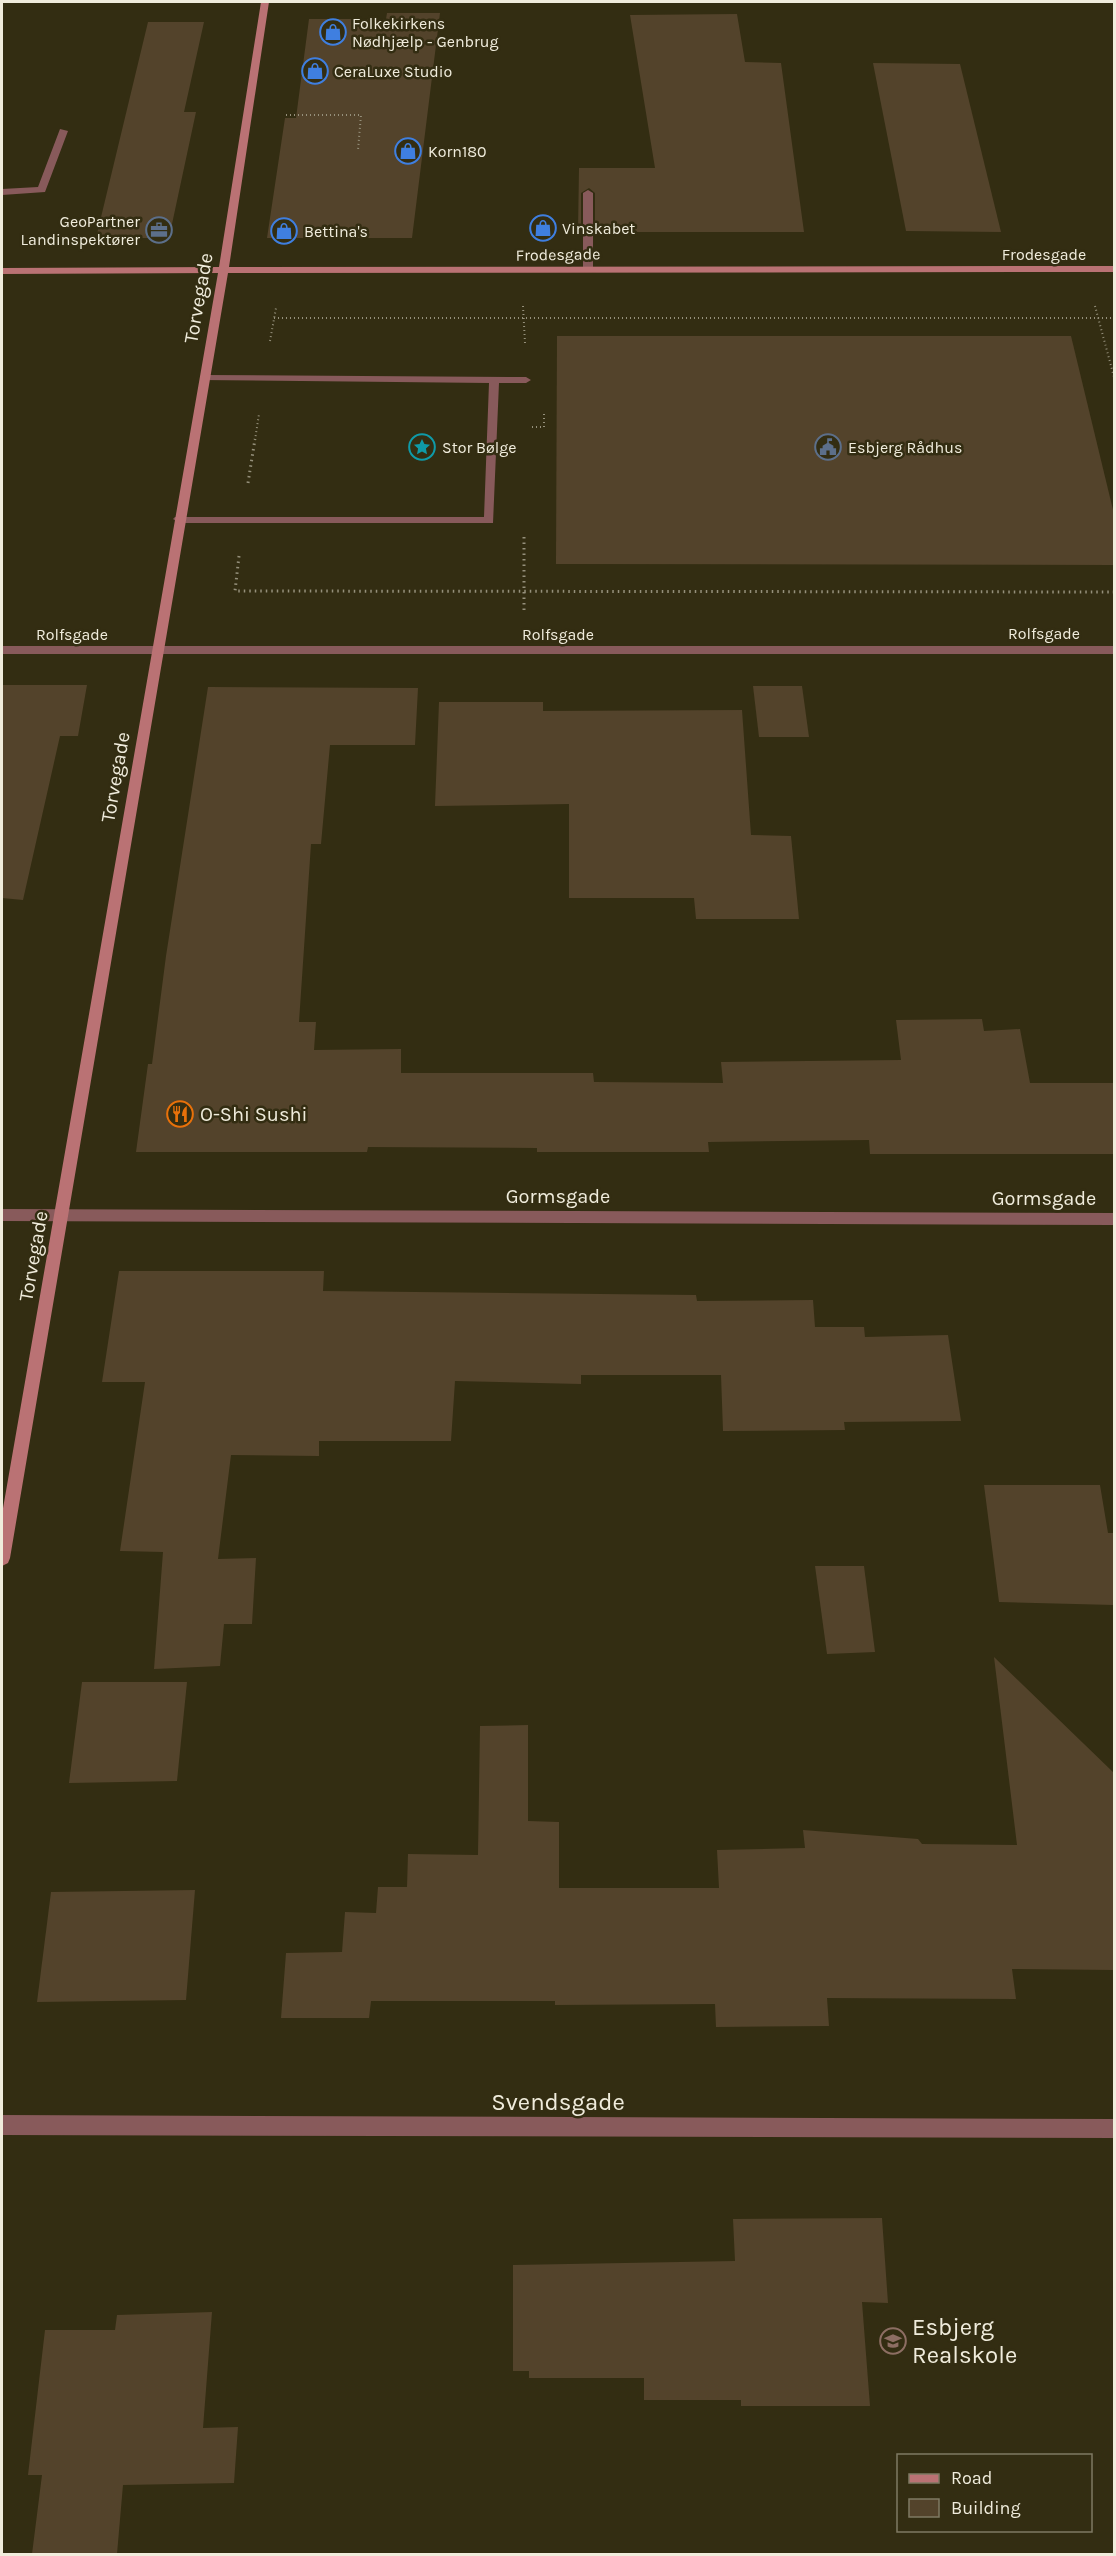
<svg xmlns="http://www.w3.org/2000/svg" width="1116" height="2556" viewBox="0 0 1116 2556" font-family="Karla,sans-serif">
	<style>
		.building { fill: #53432b }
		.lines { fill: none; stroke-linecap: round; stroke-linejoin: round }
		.path-far1 { stroke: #95907b; stroke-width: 2; stroke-dasharray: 1 3; stroke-linecap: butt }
		.path { stroke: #95907b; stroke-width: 3; stroke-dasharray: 1.5 4; stroke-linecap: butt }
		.lane { fill: #885a5b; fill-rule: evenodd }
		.street { fill: #885a5b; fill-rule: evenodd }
		.secondary { fill: #ba7274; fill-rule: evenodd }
		.labels { text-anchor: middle; stroke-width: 5; stroke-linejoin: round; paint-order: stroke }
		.far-poi-label { font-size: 16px; fill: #f0ecdc; stroke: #332d12; text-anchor: start }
		.far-street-label { font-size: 16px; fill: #f0ecdc; stroke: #332d12 }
		.street-label { font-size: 20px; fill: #f0ecdc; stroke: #332d12 }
		.poi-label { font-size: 20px; fill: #f0ecdc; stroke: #332d12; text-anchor: start }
		.near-street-label { font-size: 24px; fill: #f0ecdc; stroke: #332d12 }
		.near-poi-label { font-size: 24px; fill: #f0ecdc; stroke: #332d12; text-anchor: start }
	</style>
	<rect width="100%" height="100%" fill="#332d12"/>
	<g class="building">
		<path d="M 387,13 L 440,13 L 412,238 L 267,238 L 285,118 L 296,118 L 309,19 L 386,19 Z"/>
		<path d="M 737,14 L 745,62 L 781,63 L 804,232 L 595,232 L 595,193 L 589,188 L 581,193 L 581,232 L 578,232 L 579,168 L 655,168 L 630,15 Z"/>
		<path d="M 148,22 L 204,22 L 184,112 L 196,112 L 169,238 L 96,238 Z"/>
		<path d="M 873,63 L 960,64 L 1001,232 L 906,231 Z"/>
		<path d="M 557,336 L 1071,336 L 1114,514 L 1114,565 L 556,564 Z"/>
		<path d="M 2,685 L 87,685 L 78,736 L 60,736 L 23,900 L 2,898 Z"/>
		<path d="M 753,686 L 802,686 L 809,737 L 759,737 Z"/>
		<path d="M 208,687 L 418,688 L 415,745 L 330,745 L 321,844 L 311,844 L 299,1022 L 316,1022 L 314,1050 L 401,1049 L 401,1073 L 593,1073 L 594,1082 L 723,1083 L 721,1062 L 901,1060 L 896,1020 L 982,1019 L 984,1031 L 1020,1029 L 1030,1083 L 1114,1083 L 1114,1154 L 870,1154 L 869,1140 L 708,1142 L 709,1152 L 537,1152 L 537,1148 L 368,1147 L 367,1152 L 136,1152 L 148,1064 L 152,1064 L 166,956 Z"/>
		<path d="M 439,702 L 543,702 L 543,711 L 742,710 L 751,835 L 791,836 L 799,919 L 696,919 L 694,898 L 569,898 L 569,804 L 435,806 Z"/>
		<path d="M 119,1271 L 324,1271 L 323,1291 L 696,1295 L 697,1301 L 813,1300 L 815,1327 L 864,1327 L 865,1337 L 948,1335 L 961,1421 L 844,1422 L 845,1430 L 723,1431 L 721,1375 L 581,1375 L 581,1384 L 455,1381 L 451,1441 L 319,1441 L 319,1456 L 231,1455 L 218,1559 L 256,1558 L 252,1624 L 224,1624 L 220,1666 L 154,1669 L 163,1552 L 120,1551 L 145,1382 L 102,1382 Z"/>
		<path d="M 984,1485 L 1100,1485 L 1108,1533 L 1114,1533 L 1114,1605 L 999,1602 Z"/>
		<path d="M 815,1566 L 864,1566 L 875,1652 L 827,1654 Z"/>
		<path d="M 994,1657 L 1114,1773 L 1114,1970 L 1012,1969 L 1016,1999 L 827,1998 L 829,2026 L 716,2027 L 715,2004 L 555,2005 L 555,2001 L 371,2001 L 369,2018 L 281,2018 L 286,1953 L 342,1952 L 345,1912 L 376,1913 L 378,1887 L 407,1887 L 408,1854 L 478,1855 L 480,1726 L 528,1725 L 528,1821 L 559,1822 L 559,1888 L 719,1888 L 717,1850 L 805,1848 L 803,1830 L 918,1839 L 922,1844 L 1017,1845 Z"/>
		<path d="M 82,1682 L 187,1682 L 177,1781 L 69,1783 Z"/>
		<path d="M 195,1890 L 186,2000 L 37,2002 L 51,1892 Z"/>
		<path d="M 882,2218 L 888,2303 L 862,2302 L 870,2406 L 741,2406 L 741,2400 L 644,2400 L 644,2378 L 529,2378 L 529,2371 L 513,2371 L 513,2265 L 735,2261 L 733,2219 Z"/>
		<path d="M 212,2312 L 203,2428 L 238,2427 L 234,2483 L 123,2485 L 117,2554 L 32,2554 L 42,2475 L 28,2475 L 45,2330 L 115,2330 L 117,2315 Z"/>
	</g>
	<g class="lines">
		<g class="path-far1">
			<path d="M 286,115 L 361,115 L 358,150"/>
			<path d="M 523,306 L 525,343"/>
			<path d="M 1095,306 L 1114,377"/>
			<path d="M 274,318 L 1114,318"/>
			<path d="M 270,341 L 276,308"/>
			<path d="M 532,427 L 544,427 L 544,414"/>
			<path d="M 255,440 L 259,414"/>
		</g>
		<g class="path">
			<path d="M 248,483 L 255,439"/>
			<path d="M 524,537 L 524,610"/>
			<path d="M 239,556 L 235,591 L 1114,592"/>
		</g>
		<g class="lane">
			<path d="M 60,129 L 68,131 L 45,192 L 2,195 L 2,189 L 38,187 Z"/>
			<path d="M 588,190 L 593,193 L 593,268 L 588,271 L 583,268 L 583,193 Z"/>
			<path d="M 204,375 L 526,377 L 531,380 L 526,383 L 499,383 L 493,523 L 179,523 L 173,519 L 175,517 L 484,517 L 489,383 L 200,380 L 200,376 Z"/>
		</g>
		<g class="street">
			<rect x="2" y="646" width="1112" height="8"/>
			<path d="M 2,1209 L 1114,1213 L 1114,1225 L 2,1221 Z"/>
			<path d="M 2,2115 L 1114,2119 L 1114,2138 L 2,2135 Z"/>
		</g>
		<path class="secondary" d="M 261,2 L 269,2 L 229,267 L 1114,266 L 1114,272 L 228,273 L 10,1558 L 8,1563 L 2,1566 L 2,1514 L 218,273 L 2,274 L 2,268 L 219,267 Z"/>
	</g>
	<defs>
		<g id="shop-ring" transform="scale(1.35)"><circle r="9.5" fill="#332d12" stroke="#3f7fe0" stroke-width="1.5"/><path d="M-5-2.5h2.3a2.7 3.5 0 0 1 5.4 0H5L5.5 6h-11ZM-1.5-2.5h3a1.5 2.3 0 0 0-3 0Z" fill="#3f7fe0"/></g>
		<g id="office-ring" transform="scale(1.35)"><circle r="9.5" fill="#332d12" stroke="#5c6f8a" stroke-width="1.5"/><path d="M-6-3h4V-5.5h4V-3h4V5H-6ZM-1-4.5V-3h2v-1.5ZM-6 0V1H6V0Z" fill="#5c6f8a"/></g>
		<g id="sight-ring" transform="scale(1.35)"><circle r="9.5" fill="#332d12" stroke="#0f9aa8" stroke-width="1.5"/><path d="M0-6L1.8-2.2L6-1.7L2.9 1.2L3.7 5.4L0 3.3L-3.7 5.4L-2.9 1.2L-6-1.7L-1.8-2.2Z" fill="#0f9aa8"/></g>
		<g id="civic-ring" transform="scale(1.35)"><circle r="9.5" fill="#332d12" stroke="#5c6f8a" stroke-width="1.5"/><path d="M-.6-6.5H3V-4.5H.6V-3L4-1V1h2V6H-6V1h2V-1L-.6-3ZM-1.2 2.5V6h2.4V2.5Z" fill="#5c6f8a"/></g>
		<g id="restaurant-ring" transform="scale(1.35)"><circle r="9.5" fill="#332d12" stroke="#e8710a" stroke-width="1.5"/><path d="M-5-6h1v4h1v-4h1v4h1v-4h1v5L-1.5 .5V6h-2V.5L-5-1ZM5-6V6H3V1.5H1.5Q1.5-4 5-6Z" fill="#e8710a"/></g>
		<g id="school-ring" transform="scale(1.35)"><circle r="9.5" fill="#332d12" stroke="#8d6e63" stroke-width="1.5"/><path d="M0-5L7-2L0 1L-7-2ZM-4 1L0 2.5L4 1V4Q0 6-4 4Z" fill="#8d6e63"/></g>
	</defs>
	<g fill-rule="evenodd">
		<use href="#shop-ring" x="333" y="32"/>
		<use href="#shop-ring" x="315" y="71"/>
		<use href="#shop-ring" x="408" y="151"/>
		<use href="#shop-ring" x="543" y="228"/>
		<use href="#office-ring" x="159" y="230"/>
		<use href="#shop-ring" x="284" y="231"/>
		<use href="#sight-ring" x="422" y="447"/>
		<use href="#civic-ring" x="828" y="447"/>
		<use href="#restaurant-ring" x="180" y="1114"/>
		<use href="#school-ring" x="893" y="2341"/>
	</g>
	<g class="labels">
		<g class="far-poi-label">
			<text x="352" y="29">Folkekirkens<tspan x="352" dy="18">Nødhjælp - Genbrug</tspan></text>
			<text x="334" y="77">CeraLuxe Studio</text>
			<text x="428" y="157">Korn180</text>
			<text x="140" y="227" text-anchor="end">GeoPartner<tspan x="140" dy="18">Landinspektører</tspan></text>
			<text x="562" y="234">Vinskabet</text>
			<text x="304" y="237">Bettina's</text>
			<text x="442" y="453">Stor Bølge</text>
			<text x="848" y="453">Esbjerg Rådhus</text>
		</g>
		<g class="far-street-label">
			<text transform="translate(558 254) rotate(-1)" y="6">Frodesgade</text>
			<text x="1044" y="260">Frodesgade</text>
			<text x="1044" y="639">Rolfsgade</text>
			<text x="72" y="640">Rolfsgade</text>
			<text x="558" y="640">Rolfsgade</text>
		</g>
		<g class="street-label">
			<text transform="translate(198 298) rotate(-80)" y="7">Torvegade</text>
			<text transform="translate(115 777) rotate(-80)" y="7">Torvegade</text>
			<text x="558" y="1203">Gormsgade</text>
			<text x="1044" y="1205">Gormsgade</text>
			<text transform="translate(33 1256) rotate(-80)" y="7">Torvegade</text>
		</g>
		<g class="poi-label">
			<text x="200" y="1121">O-Shi Sushi</text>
		</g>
		<g class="near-street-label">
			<text x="558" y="2110">Svendsgade</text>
		</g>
		<g class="near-poi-label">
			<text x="912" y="2335">Esbjerg<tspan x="912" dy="28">Realskole</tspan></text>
		</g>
	</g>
	<rect width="1116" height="2556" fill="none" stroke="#f0ecdc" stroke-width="6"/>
	<rect x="897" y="2454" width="195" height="78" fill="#332d12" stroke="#7f7963" stroke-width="1.5"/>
	<rect x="909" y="2474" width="30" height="9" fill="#ba7274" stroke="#7f7963" stroke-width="1.5"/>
	<text x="951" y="2484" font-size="18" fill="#f0ecdc">Road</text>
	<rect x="909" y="2499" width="30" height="18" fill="#53432b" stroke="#7f7963" stroke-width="1.5"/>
	<text x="951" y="2514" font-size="18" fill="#f0ecdc">Building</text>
</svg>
